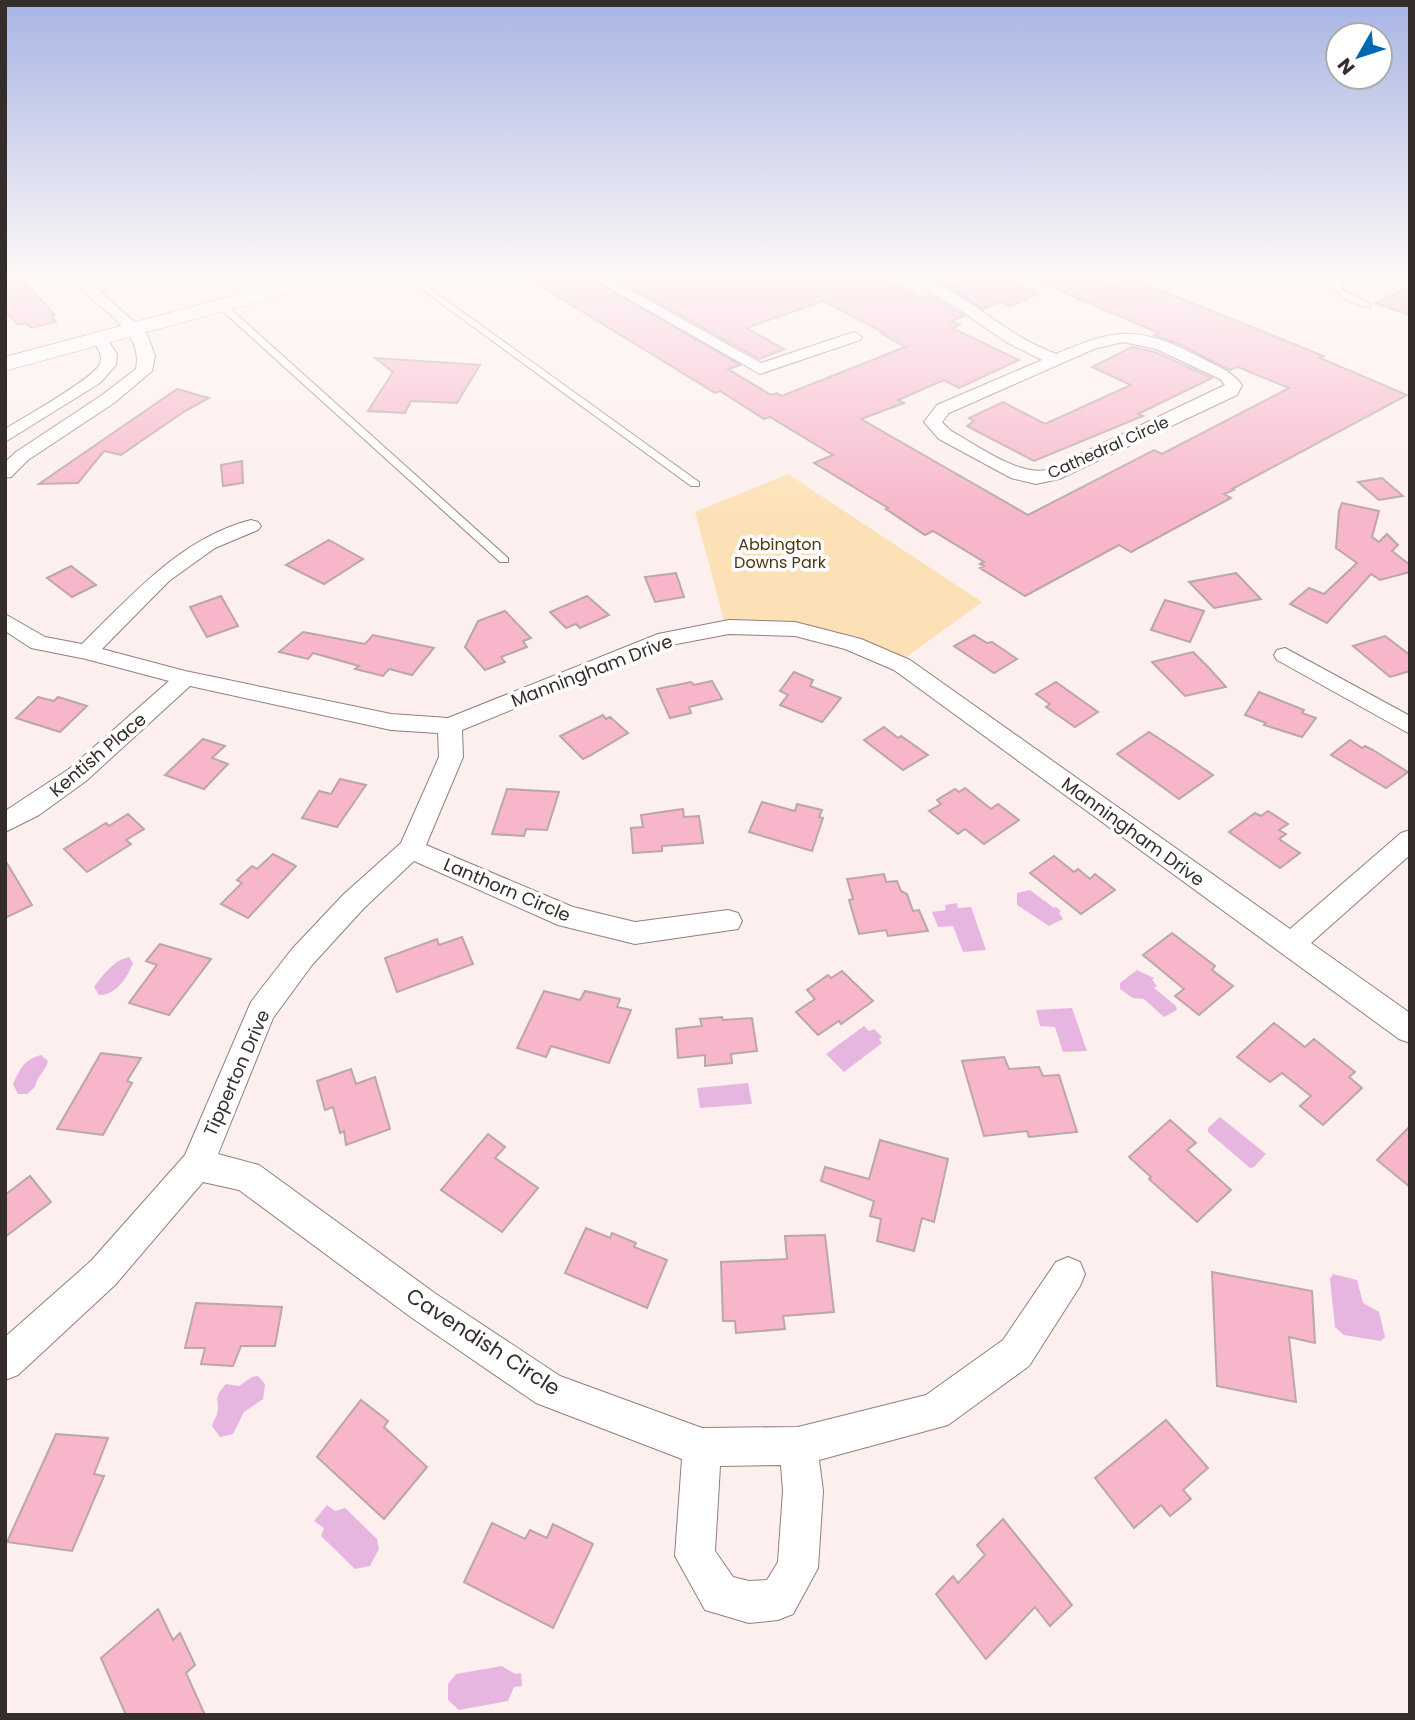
<svg xmlns="http://www.w3.org/2000/svg" width="1415" height="1720" viewBox="0 0 1415 1720" font-family="Poppins,sans-serif">
	<style>
		.green { fill: #fce1b6 }
		.water { fill: #e7b6e0 }
		.building { fill: #f7b6ca; stroke: #bba6ac; stroke-width: 2 }
		.lines { fill: none; stroke-linecap: round; stroke-linejoin: round }
		.service-casing { stroke: #937f7d; stroke-width: 2 }
		.minor-casing { stroke: #937f7d; stroke-width: 2 }
		.secondary-casing { stroke: #937f7d; stroke-width: 1 }
		.service { fill: #fff; fill-rule: evenodd }
		.minor { fill: #fff; fill-rule: evenodd }
		.secondary { fill: #fff; fill-rule: evenodd }
		.labels { text-anchor: middle; stroke-width: 7; stroke-linejoin: round; paint-order: stroke }
		.far-street-label { font-size: 16px; fill: #352d2c; stroke: #fff }
		.far-park-label { font-size: 16px; fill: #4d360a; stroke: #fff }
		.street-label { font-size: 18px; fill: #352d2c; stroke: #fff }
		.near-street-label { font-size: 21px; fill: #352d2c; stroke: #fff }
	</style>
	<rect width="100%" height="100%" fill="#fdefee"/>
	<path class="green" d="M 788,474 L 982,602 L 905,658 C 844,630 792,619 724,620 L 695,512 Z"/>
	<g class="water">
		<path d="M 1030,890 L 1054,908 L 1056,907 L 1061,911 L 1059,913 L 1063,919 L 1049,926 L 1017,905 L 1017,893 Z"/>
		<path d="M 957,903 L 958,908 L 971,907 L 986,950 L 963,952 L 953,926 L 938,927 L 932,912 L 946,910 L 945,905 Z"/>
		<path d="M 129,957 L 133,963 C 128,977 115,996 99,995 L 94,987 C 103,975 114,960 129,957 Z"/>
		<path d="M 1137,970 L 1154,978 L 1152,980 L 1157,986 L 1154,988 L 1176,1006 L 1177,1010 L 1164,1017 L 1144,999 L 1133,998 L 1120,989 L 1120,983 Z"/>
		<path d="M 1072,1008 L 1087,1051 L 1063,1052 L 1055,1027 L 1040,1026 L 1036,1010 Z"/>
		<path d="M 864,1026 L 869,1031 L 874,1029 L 882,1037 L 879,1039 L 882,1043 L 844,1072 L 826,1054 Z"/>
		<path d="M 41,1055 L 48,1061 C 46,1071 36,1077 35,1087 L 27,1094 L 18,1094 L 13,1084 C 21,1068 23,1060 41,1055 Z"/>
		<path d="M 748,1083 L 752,1104 L 700,1108 L 697,1088 Z"/>
		<path d="M 1220,1117 L 1266,1154 L 1254,1167 L 1250,1168 L 1208,1132 L 1208,1128 Z"/>
		<path d="M 1333,1274 L 1357,1280 L 1363,1303 L 1379,1312 L 1385,1337 L 1381,1341 L 1344,1335 L 1335,1327 L 1330,1279 Z"/>
		<path d="M 258,1376 L 265,1384 L 263,1399 L 244,1412 L 233,1434 L 220,1437 L 212,1426 C 213,1421 216,1418 217,1414 C 221,1399 211,1401 226,1384 L 239,1386 L 252,1377 Z"/>
		<path d="M 327,1505 L 335,1511 L 345,1508 L 377,1539 L 379,1549 L 370,1566 L 355,1569 L 321,1536 L 324,1528 L 314,1521 Z"/>
		<path d="M 502,1666 L 515,1674 L 521,1673 L 522,1686 L 514,1687 L 508,1701 L 459,1710 L 448,1700 L 448,1684 L 456,1674 Z"/>
	</g>
	<g class="building">
		<path d="M 526,277 L 588,277 L 740,365 L 728,369 L 771,395 L 777,393 L 782,396 L 905,347 L 882,334 L 885,333 L 823,301 L 746,328 L 784,349 L 759,359 L 612,277 L 879,277 L 922,298 L 930,295 L 964,316 L 951,321 L 960,325 L 952,328 L 1019,360 L 959,388 L 944,380 L 898,400 L 904,403 L 861,419 L 1028,515 L 1154,450 L 1162,454 L 1289,388 L 1238,367 L 1230,370 L 1181,345 L 1154,335 L 1159,333 L 1028,277 L 1090,277 L 1111,287 L 1132,279 L 1324,356 L 1320,358 L 1407,395 L 1232,489 L 1234,490 L 1224,494 L 1231,498 L 1131,552 L 1119,545 L 1025,596 L 980,568 L 984,566 L 980,564 L 984,562 L 933,531 L 925,535 L 886,509 L 888,508 L 814,463 L 833,455 L 770,417 L 764,419 L 720,391 L 715,393 Z"/>
		<path d="M 977,277 L 1003,277 L 1038,294 L 1010,306 L 1002,302 L 983,309 L 949,287 Z"/>
		<path d="M 22,279 L 55,315 L 51,316 L 56,322 L 31,328 L 26,323 L 18,325 L 5,311 L 5,283 Z"/>
		<path d="M 1410,286 L 1410,315 L 1375,303 Z"/>
		<path d="M 1132,347 L 1155,352 L 1212,378 L 1138,414 L 1143,416 L 1034,461 L 967,426 L 974,421 L 969,418 L 1003,402 L 1045,424 L 1131,385 L 1092,367 Z"/>
		<path d="M 375,358 L 480,365 L 457,403 L 411,401 L 405,413 L 368,411 L 393,372 Z"/>
		<path d="M 177,389 L 209,398 L 185,411 L 121,455 L 104,451 L 78,483 L 39,484 Z"/>
		<path d="M 242,461 L 243,483 L 223,486 L 221,465 Z"/>
		<path d="M 1382,478 L 1403,496 L 1379,500 L 1358,482 Z"/>
		<path d="M 1342,503 L 1379,511 L 1372,537 L 1379,542 L 1387,534 L 1398,545 L 1392,551 L 1410,565 L 1410,572 L 1380,580 L 1371,574 L 1327,623 L 1290,604 L 1309,588 L 1324,594 L 1357,563 L 1336,548 L 1339,511 Z"/>
		<path d="M 329,540 L 363,559 L 324,584 L 286,565 Z"/>
		<path d="M 71,566 L 96,585 L 72,597 L 47,578 Z"/>
		<path d="M 676,573 L 684,597 L 655,602 L 645,577 Z"/>
		<path d="M 1236,573 L 1261,599 L 1214,608 L 1189,582 Z"/>
		<path d="M 221,596 L 238,626 L 207,637 L 190,607 Z"/>
		<path d="M 587,596 L 609,615 L 580,628 L 576,624 L 566,628 L 550,612 Z"/>
		<path d="M 1165,600 L 1204,611 L 1190,642 L 1151,630 Z"/>
		<path d="M 505,611 L 531,638 L 523,641 L 527,647 L 501,657 L 505,662 L 485,670 L 465,647 L 478,621 Z"/>
		<path d="M 303,632 L 365,644 L 373,635 L 434,648 L 412,675 L 389,669 L 383,676 L 355,669 L 359,666 L 313,653 L 308,659 L 279,652 Z"/>
		<path d="M 974,635 L 987,643 L 992,642 L 1017,659 L 994,673 L 954,646 Z"/>
		<path d="M 1385,636 L 1410,655 L 1410,671 L 1390,677 L 1353,646 Z"/>
		<path d="M 1193,652 L 1209,668 L 1226,687 L 1185,696 L 1152,662 Z"/>
		<path d="M 794,672 L 813,680 L 810,686 L 841,698 L 822,722 L 780,705 L 788,695 L 780,691 Z"/>
		<path d="M 712,681 L 722,699 L 689,707 L 691,713 L 670,718 L 657,689 L 691,682 L 694,685 Z"/>
		<path d="M 1056,682 L 1098,712 L 1075,727 L 1046,707 L 1050,704 L 1036,694 Z"/>
		<path d="M 1259,692 L 1304,710 L 1302,713 L 1316,718 L 1302,737 L 1264,725 L 1266,723 L 1245,715 Z"/>
		<path d="M 38,697 L 54,701 L 58,697 L 87,706 L 60,732 L 16,718 Z"/>
		<path d="M 603,715 L 606,719 L 610,717 L 628,733 L 589,756 L 583,759 L 560,736 Z"/>
		<path d="M 884,727 L 898,738 L 901,736 L 928,755 L 903,770 L 864,740 Z"/>
		<path d="M 1149,732 L 1175,749 L 1213,775 L 1179,799 L 1117,754 Z"/>
		<path d="M 203,739 L 225,746 L 212,758 L 228,764 L 204,789 L 165,775 Z"/>
		<path d="M 1350,740 L 1362,748 L 1365,746 L 1373,750 L 1408,772 L 1386,788 L 1331,755 Z"/>
		<path d="M 340,779 L 366,785 L 337,827 L 302,818 L 319,791 L 331,794 Z"/>
		<path d="M 965,788 L 991,809 L 998,804 L 1019,820 L 984,844 L 965,829 L 958,834 L 929,811 L 941,804 L 937,800 L 955,789 L 959,792 Z"/>
		<path d="M 507,789 L 559,792 L 547,830 L 526,829 L 524,836 L 492,834 Z"/>
		<path d="M 762,802 L 795,811 L 797,804 L 822,810 L 819,817 L 823,818 L 812,851 L 749,832 Z"/>
		<path d="M 683,809 L 684,817 L 699,816 L 703,843 L 662,846 L 662,851 L 633,853 L 631,828 L 643,827 L 641,815 Z"/>
		<path d="M 1268,811 L 1288,824 L 1279,830 L 1286,834 L 1279,839 L 1300,853 L 1280,868 L 1229,832 L 1255,813 L 1261,816 Z"/>
		<path d="M 128,814 L 144,829 L 126,840 L 131,844 L 87,872 L 64,849 L 106,823 L 109,826 Z"/>
		<path d="M 273,854 L 296,866 L 248,918 L 221,904 L 242,883 L 237,880 L 252,866 L 257,869 Z"/>
		<path d="M 1054,856 L 1074,872 L 1078,869 L 1090,879 L 1095,874 L 1115,890 L 1081,914 L 1030,873 Z"/>
		<path d="M 5,860 L 32,905 L 5,918 Z"/>
		<path d="M 884,874 L 886,882 L 897,881 L 901,891 L 907,894 L 913,911 L 919,910 L 928,931 L 888,936 L 886,930 L 859,934 L 849,900 L 853,899 L 847,879 Z"/>
		<path d="M 1172,933 L 1215,966 L 1212,970 L 1233,986 L 1199,1015 L 1175,996 L 1184,989 L 1143,955 Z"/>
		<path d="M 462,937 L 473,964 L 397,992 L 385,958 L 437,939 L 439,945 Z"/>
		<path d="M 160,944 L 211,959 L 169,1015 L 129,1003 L 157,965 L 146,961 Z"/>
		<path d="M 842,971 L 873,1001 L 841,1024 L 839,1021 L 818,1035 L 796,1012 L 815,999 L 807,990 L 828,975 L 831,978 Z"/>
		<path d="M 544,991 L 580,1000 L 585,991 L 620,999 L 617,1007 L 631,1010 L 609,1063 L 551,1046 L 546,1057 L 517,1048 Z"/>
		<path d="M 722,1017 L 723,1020 L 752,1018 L 757,1051 L 731,1054 L 732,1063 L 705,1066 L 705,1055 L 678,1058 L 676,1029 L 702,1026 L 700,1019 Z"/>
		<path d="M 1274,1023 L 1305,1047 L 1314,1039 L 1355,1072 L 1349,1077 L 1362,1088 L 1323,1125 L 1300,1106 L 1311,1096 L 1282,1073 L 1270,1082 L 1237,1057 Z"/>
		<path d="M 101,1053 L 141,1058 L 127,1081 L 132,1083 L 103,1135 L 57,1129 Z"/>
		<path d="M 1004,1057 L 1009,1069 L 1039,1067 L 1043,1076 L 1059,1075 L 1077,1132 L 1029,1137 L 1027,1131 L 984,1136 L 962,1061 Z"/>
		<path d="M 351,1069 L 356,1084 L 375,1077 L 390,1129 L 346,1145 L 344,1131 L 340,1133 L 333,1107 L 325,1110 L 317,1081 Z"/>
		<path d="M 1170,1120 L 1196,1143 L 1187,1150 L 1231,1190 L 1197,1222 L 1149,1179 L 1151,1177 L 1129,1157 Z"/>
		<path d="M 1410,1126 L 1410,1187 L 1377,1160 Z"/>
		<path d="M 488,1134 L 505,1147 L 495,1158 L 538,1188 L 502,1232 L 441,1190 Z"/>
		<path d="M 880,1140 L 948,1159 L 934,1222 L 922,1218 L 914,1251 L 877,1241 L 881,1219 L 870,1216 L 874,1201 L 821,1181 L 825,1167 L 869,1179 Z"/>
		<path d="M 30,1176 L 51,1202 L 5,1237 L 5,1195 Z"/>
		<path d="M 586,1228 L 610,1238 L 612,1233 L 636,1243 L 634,1247 L 667,1260 L 647,1308 L 565,1273 Z"/>
		<path d="M 825,1235 L 834,1312 L 783,1316 L 785,1329 L 736,1333 L 735,1321 L 723,1321 L 721,1262 L 787,1259 L 785,1236 Z"/>
		<path d="M 1212,1272 L 1312,1291 L 1315,1343 L 1289,1337 L 1296,1402 L 1217,1386 Z"/>
		<path d="M 196,1303 L 282,1307 L 275,1346 L 241,1346 L 233,1366 L 201,1364 L 205,1348 L 185,1348 Z"/>
		<path d="M 361,1400 L 388,1421 L 384,1427 L 427,1467 L 384,1519 L 317,1457 Z"/>
		<path d="M 1166,1420 L 1208,1468 L 1183,1490 L 1191,1499 L 1170,1516 L 1161,1505 L 1134,1528 L 1095,1478 Z"/>
		<path d="M 56,1434 L 108,1438 L 94,1474 L 104,1476 L 72,1551 L 7,1542 Z"/>
		<path d="M 1003,1519 L 1072,1605 L 1050,1626 L 1035,1607 L 986,1659 L 936,1594 L 953,1576 L 958,1583 L 985,1555 L 977,1545 Z"/>
		<path d="M 492,1523 L 525,1539 L 530,1530 L 547,1538 L 553,1524 L 593,1544 L 553,1628 L 464,1582 Z"/>
		<path d="M 158,1609 L 173,1640 L 180,1633 L 195,1665 L 186,1673 L 205,1715 L 126,1715 L 101,1658 Z"/>
	</g>
	<g class="lines">
		<g class="service-casing">
			<g id="service">
				<path d="M 405,277 L 414,277 L 699,482 L 699,486 L 691,486 Z"/>
				<path d="M 935,277 L 946,277 L 925,285 L 921,283 Z"/>
				<path d="M 1340,277 L 1348,277 L 1340,286 L 1345,292 L 1370,303 L 1370,307 C 1355,306 1341,298 1332,286 Z"/>
				<path d="M 218,303 L 224,303 L 508,558 L 508,562 L 500,562 L 218,307 Z"/>
			</g>
		</g>
		<g class="minor-casing">
			<g id="minor">
				<path d="M 70,277 L 85,277 L 147,334 L 155,356 L 152,371 L 114,403 L 28,460 L 11,477 L 5,478 L 5,462 L 16,452 L 102,395 L 136,369 C 145,328 92,306 70,277 Z"/>
				<path d="M 590,277 L 607,277 L 761,363 L 854,332 L 862,337 L 860,340 L 760,374 Z"/>
				<path d="M 904,277 C 945,277 982,314 1016,334 C 1028,342 1042,348 1056,354 C 1119,327 1139,326 1202,358 C 1217,366 1232,371 1242,385 L 1237,395 L 1059,479 L 1036,484 L 1011,478 L 939,439 L 924,422 L 937,405 L 1042,360 L 1006,342 L 954,306 ZM 1123,342 L 1156,349 L 1220,379 L 1225,385 L 1047,470 C 1018,476 977,445 951,431 L 942,422 L 949,413 L 1094,349 Z"/>
				<path d="M 99,334 L 105,336 L 117,354 L 116,365 L 100,383 L 5,442 L 5,429 C 23,418 93,379 100,364 C 104,354 96,346 91,339 Z"/>
				<path d="M 251,520 L 258,522 L 261,526 L 258,530 L 215,548 L 169,581 L 102,649 L 185,671 L 391,714 L 448,718 L 658,634 L 729,620 L 795,622 L 861,639 L 910,660 L 1290,929 L 1401,833 L 1410,830 L 1410,855 L 1311,943 L 1410,1013 L 1410,1043 L 1399,1039 L 894,670 L 845,649 L 795,636 L 729,634 L 671,645 L 462,730 L 463,757 L 426,845 L 573,907 L 635,922 L 728,910 L 738,913 L 742,921 L 738,929 L 635,944 L 558,925 L 414,861 L 364,908 L 312,965 L 273,1018 L 218,1154 L 259,1165 L 436,1294 L 560,1376 L 702,1428 L 798,1427 L 926,1395 L 1003,1340 L 1056,1262 L 1068,1257 L 1080,1262 L 1085,1274 L 1080,1286 L 1029,1366 L 948,1425 L 819,1460 L 823,1491 L 818,1568 L 793,1614 L 778,1620 L 749,1623 L 705,1610 L 675,1556 L 682,1459 L 536,1403 L 412,1318 L 239,1190 L 203,1182 L 115,1285 L 18,1375 L 5,1380 L 5,1337 L 91,1261 L 185,1155 L 251,1002 L 292,949 L 344,894 L 401,843 L 439,757 L 438,733 L 391,730 L 190,686 L 86,781 L 39,815 L 5,832 L 5,811 L 69,769 L 169,681 L 86,659 L 31,648 L 5,631 L 5,614 L 45,637 L 82,644 C 132,595 181,538 251,520 ZM 781,1465 L 783,1491 L 778,1562 L 767,1580 L 749,1581 L 733,1577 L 715,1551 L 720,1466 Z"/>
				<path d="M 1285,648 L 1410,716 L 1410,734 L 1277,660 L 1274,655 L 1277,650 Z"/>
			</g>
		</g>
		<g class="secondary-casing">
			<path id="secondary" d="M 304,277 L 337,277 L 334,281 L 5,371 L 5,357 Z"/>
		</g>
		<use href="#service" class="service"/>
		<use href="#minor" class="minor"/>
		<use href="#secondary" class="secondary"/>
	</g>
	<linearGradient id="sky" x2="0" y2="1"><stop stop-color="#a7b5e5"/><stop offset="0.53" stop-color="#fef8f7"/><stop offset="1" stop-color="#fef8f7" stop-opacity="0"/></linearGradient>
	<rect width="1415" height="518" fill="url(#sky)"/>
	<g class="labels">
		<g class="far-street-label">
			<text transform="translate(1108 447) rotate(-24)" y="6">Cathedral Circle</text>
		</g>
		<g class="far-park-label">
			<text x="780" y="550">Abbington<tspan x="780" dy="18">Downs Park</tspan></text>
		</g>
		<g class="street-label">
			<text transform="translate(592 671) rotate(-21)" y="6">Manningham Drive</text>
			<text transform="translate(98 755) rotate(-40)" y="6">Kentish Place</text>
			<text transform="translate(1133 832) rotate(36)" y="6">Manningham Drive</text>
			<text transform="translate(507 890) rotate(23)" y="6">Lanthorn Circle</text>
			<text transform="translate(237 1073) rotate(-66)" y="6">Tipperton Drive</text>
		</g>
		<g class="near-street-label">
			<text transform="translate(483 1342) rotate(33)" y="7">Cavendish Circle</text>
		</g>
	</g>
	<rect width="1415" height="1720" fill="none" stroke="#352d2c" stroke-width="14"/>
	<g transform="translate(1359 56) rotate(231)"><circle r="33" fill="#ffffff" stroke="#aeabab" stroke-width="2"/>
	<path d="M0-5L12 26L0 18L-12 26Z" fill="#0068b3"/>
	<text y="-10" font-size="19" font-weight="bold" text-anchor="middle" fill="#352d2c">N</text>
	</g>
</svg>
